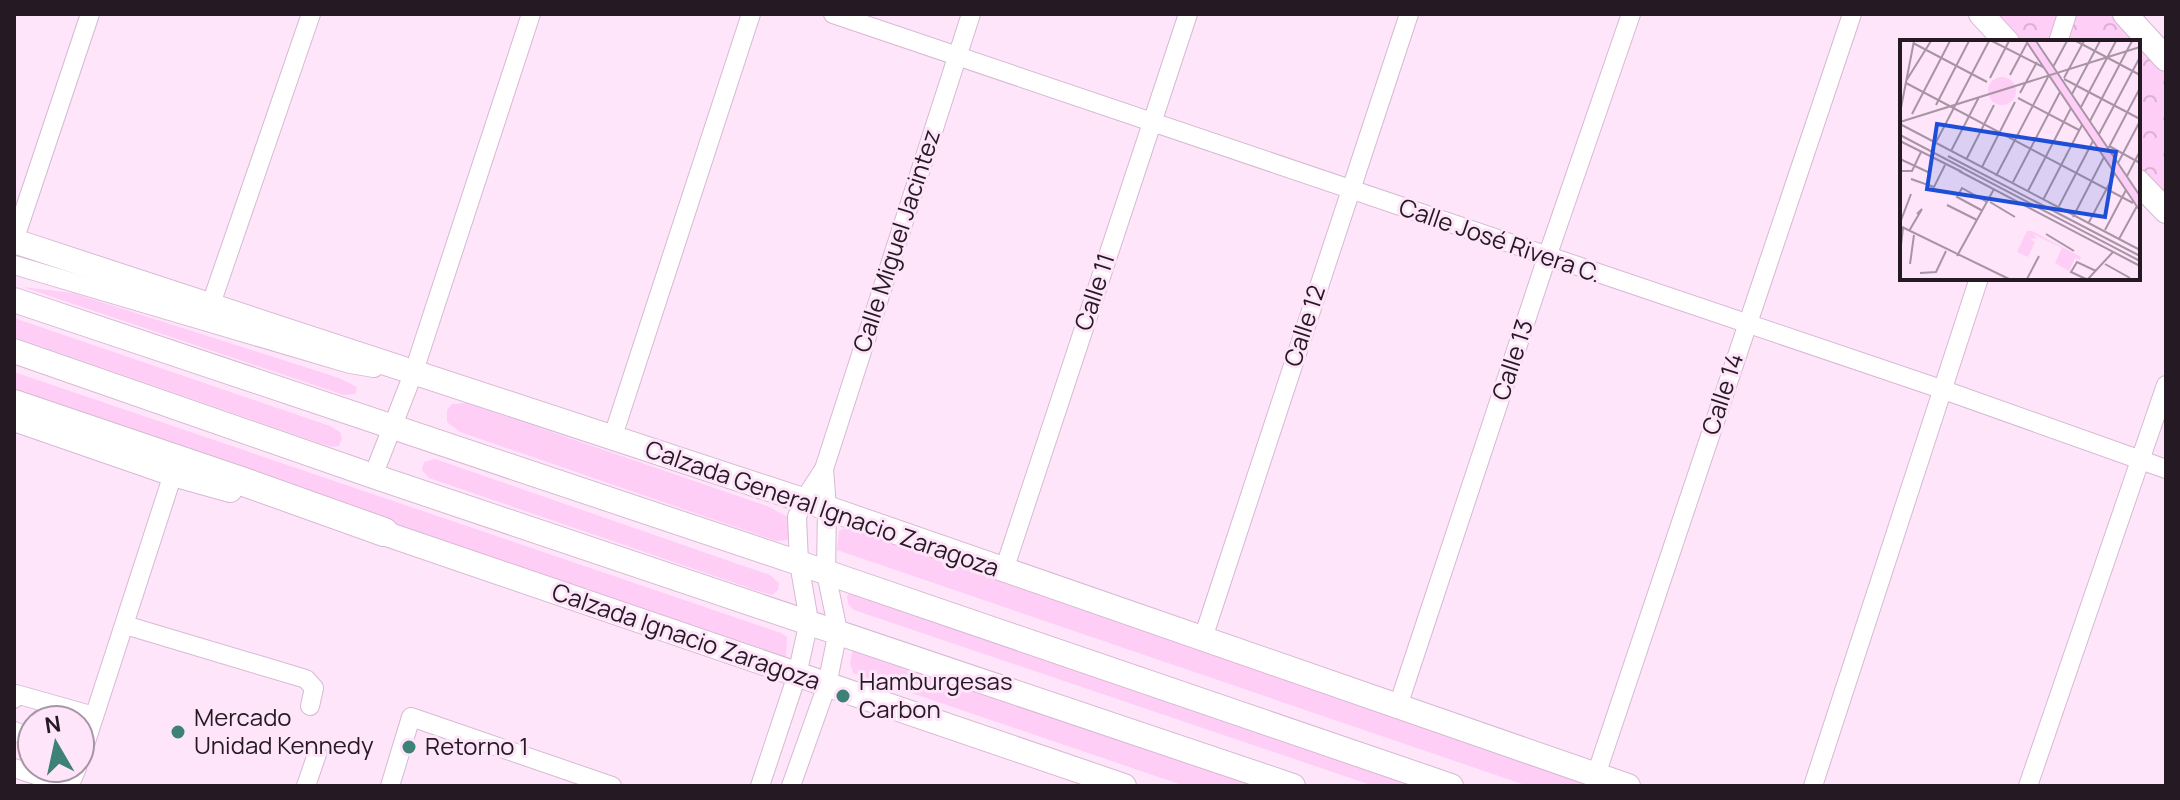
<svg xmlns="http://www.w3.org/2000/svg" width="2180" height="800" viewBox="0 0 2180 800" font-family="Manrope,sans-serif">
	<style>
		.grass { fill: #fecef7 }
		.park { fill: url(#park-crowns) }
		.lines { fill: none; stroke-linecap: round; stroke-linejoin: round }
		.minor-casing { stroke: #d7b9d3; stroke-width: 20 }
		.major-casing { stroke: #d7b9d3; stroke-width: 26 }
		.highway-casing { stroke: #d7b9d3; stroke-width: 30 }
		.minor { stroke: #fff; stroke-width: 18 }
		.major { stroke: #fff; stroke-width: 24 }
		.highway { stroke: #fff; stroke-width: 28 }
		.poi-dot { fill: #3e8277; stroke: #fee5fa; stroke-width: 3 }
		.labels { text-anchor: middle; stroke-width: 6; stroke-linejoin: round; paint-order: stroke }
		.street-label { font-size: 24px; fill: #251a24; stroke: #fee5fa }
		.poi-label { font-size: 24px; fill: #251a24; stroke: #fee5fa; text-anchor: start }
		.inset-road { fill: none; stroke: #a794a4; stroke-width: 2 }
		.view { fill: #1d4ed8; fill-opacity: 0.15; stroke: #1d4ed8; stroke-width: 4 }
		.inset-edge { fill: none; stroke: #251a24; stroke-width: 4 }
	</style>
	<defs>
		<pattern id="park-crowns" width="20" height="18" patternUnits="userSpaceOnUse" patternTransform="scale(2)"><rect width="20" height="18" fill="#fecef7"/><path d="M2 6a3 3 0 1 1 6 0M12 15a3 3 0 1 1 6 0" fill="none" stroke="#dab0d4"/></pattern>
	</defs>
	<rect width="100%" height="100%" fill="#fee5fa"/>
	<g class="grass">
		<path d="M 23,287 L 73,293 L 339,378 L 357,387 L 355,394 L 344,395 Z"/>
		<path d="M 14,318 L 330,426 L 340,432 L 342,438 L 339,446 L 332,447 L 319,443 L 14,337 Z"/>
		<path d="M 14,372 L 781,633 L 787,637 L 786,660 L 14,401 Z"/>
		<path d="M 467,403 L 767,506 L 788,517 L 790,531 L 787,540 L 776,541 L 460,432 L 447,422 L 447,410 L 452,404 Z"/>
		<path d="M 435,459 L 770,575 L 779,583 L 778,590 L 772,595 L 758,591 L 429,478 L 422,470 L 424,462 Z"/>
		<path d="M 848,527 L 1610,786 L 1528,786 L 837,550 L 839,531 Z"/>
		<path d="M 851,591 L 1436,786 L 1374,786 L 854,610 L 848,604 L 847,596 Z"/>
		<path d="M 853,649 L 1291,786 L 1185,786 L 853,673 L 850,663 Z"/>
	</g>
	<path class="park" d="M 1994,14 L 2112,14 L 2166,72 L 2166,198 L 2138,168 L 2138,42 L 2021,42 Z"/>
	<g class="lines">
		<g class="minor-casing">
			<g id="minor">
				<path d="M 833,14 L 1941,389 L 2166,469"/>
				<path d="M 2058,42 L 2067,14"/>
				<path d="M 14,241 L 90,14"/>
				<path d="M 14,265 L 350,364 L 374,368"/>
				<path d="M 211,304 L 311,14"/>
				<path d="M 612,439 L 751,14"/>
				<path d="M 373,476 L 413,374 L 531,14"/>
				<path d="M 1004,570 L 1188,14"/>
				<path d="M 125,625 L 306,679 L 314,688 L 310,706"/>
				<path d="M 1203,638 L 1409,14"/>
				<path d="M 14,699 L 16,694 L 94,716"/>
				<path d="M 1398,706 L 1547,257 L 1631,14"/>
				<path d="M 14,731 L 32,738"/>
				<path d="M 80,760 L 173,474"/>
				<path d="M 14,768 L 63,784 L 72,780 L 77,768"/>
				<path d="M 1596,775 L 1852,14"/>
				<path d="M 306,786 L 317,754"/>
				<path d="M 390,786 L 411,717 L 612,786"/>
				<path d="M 760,786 L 797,675 L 809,621 L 799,563 L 797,517 L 804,500 L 824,469 L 971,14"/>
				<path d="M 791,786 L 827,685 L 838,631 L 826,573 L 827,508 L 824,469"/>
				<path d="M 1813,786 L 1979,278"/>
				<path d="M 2028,786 L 2166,385"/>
			</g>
		</g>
		<g class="major-casing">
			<g id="major">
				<path d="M 1981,14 L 2007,42"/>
				<path d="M 2125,14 L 2166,59"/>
				<path d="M 2138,182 L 2166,211"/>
				<path d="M 14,241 L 827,508 L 1628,786"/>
				<path d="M 14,300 L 799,563 L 1451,786"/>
				<path d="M 14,351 L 373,476 L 1293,786"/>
				<path d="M 14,419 L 173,474 L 230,490"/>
				<path d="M 366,527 L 1124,786"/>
			</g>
		</g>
		<g class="highway-casing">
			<path id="highway" d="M 14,404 L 244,482 L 384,532"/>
		</g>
		<use href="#minor" class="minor"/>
		<use href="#major" class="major"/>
		<use href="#highway" class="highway"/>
	</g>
	<g class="poi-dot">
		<circle cx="843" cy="696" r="8"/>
		<circle cx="178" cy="732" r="8"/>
		<circle cx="409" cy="747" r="8"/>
	</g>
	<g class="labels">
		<g class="street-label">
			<text transform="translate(897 241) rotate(-72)" y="8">Calle Miguel Jacintez</text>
			<text transform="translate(1500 241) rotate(19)" y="8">Calle José Rivera C.</text>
			<text transform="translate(1095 292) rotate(-72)" y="8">Calle 11</text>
			<text transform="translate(1305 326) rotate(-72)" y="8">Calle 12</text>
			<text transform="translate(1513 360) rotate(-72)" y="8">Calle 13</text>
			<text transform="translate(1723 394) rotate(-72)" y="8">Calle 14</text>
			<text transform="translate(822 509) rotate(19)" y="8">Calzada General Ignacio Zaragoza</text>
			<text transform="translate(686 637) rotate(19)" y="8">Calzada Ignacio Zaragoza</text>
		</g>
		<g class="poi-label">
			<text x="859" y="690">Hamburgesas<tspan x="859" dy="28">Carbon</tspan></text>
			<text x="194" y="726">Mercado<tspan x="194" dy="28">Unidad Kennedy</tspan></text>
			<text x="425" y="755">Retorno 1</text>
		</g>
	</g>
	<g transform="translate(1900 40)">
		<rect width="240" height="240" fill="#fee5fa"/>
		<path d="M 127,191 L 132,191 L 181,217 L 180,220 L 175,218 L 169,231 L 155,223 L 162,208 L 133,194 L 137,198 L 130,199 L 135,202 L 128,217 L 117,212 Z" fill="#fecef7"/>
		<path d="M 126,1 L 135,1 L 240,157 L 240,170 ZM88 51a14 14 0 1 1 28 0a14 14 0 1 1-28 0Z" fill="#fecef7"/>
		<path class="inset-road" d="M 92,1 L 143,27M 126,1 L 240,171M 136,1 L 240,156M 176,1 L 240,35M 13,3 L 87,42M 153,27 L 167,1M 110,35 L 127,3M 90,38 L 109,1M 164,38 L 184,1M 164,39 L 240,79M 6,41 L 31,1M 6,43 L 233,163M 120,53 L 137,22M 172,54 L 200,1M 118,58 L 179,90M 36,65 L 69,1M 181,67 L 216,1M 0,73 L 14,1M 12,74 L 50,1M 190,81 L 232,1M 0,82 L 240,7M 0,84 L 240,210M 199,94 L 240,17M 0,95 L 240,221M 0,101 L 62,132M 35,104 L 89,1M 209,106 L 240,123M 208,109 L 240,48M 51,111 L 79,57M 48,116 L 240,216M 0,119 L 30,133M 66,120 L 94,65M 218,123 L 240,81M 82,127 L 115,62M 0,131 L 12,131 L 21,112M 59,131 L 240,226M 96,136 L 149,35M 227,136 L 240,111M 11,139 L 34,147 L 45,125M 113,142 L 160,52M 128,151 L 171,68M 143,160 L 182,85M 90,162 L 115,177M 47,165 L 77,180M 159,166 L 193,101M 83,171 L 57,157 L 62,148 L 87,162M 173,177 L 204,117M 0,183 L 11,154M 188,184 L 215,133M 0,186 L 109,239M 205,190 L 226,150M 9,191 L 22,169 L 17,174M 146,194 L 174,211M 219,199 L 237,166M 0,214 L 3,188M 57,216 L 94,149M 10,224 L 14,195M 205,224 L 230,238M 20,233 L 36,232 L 46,211M 127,239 L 139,216M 186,239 L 171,232 L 177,222 L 196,231M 188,239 L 213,212"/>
		<path class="view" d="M 37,84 L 216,112 L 205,177 L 27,149 Z"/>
		<rect width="240" height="240" class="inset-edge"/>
	</g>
	<rect width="2180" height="800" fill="none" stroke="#251a24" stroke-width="32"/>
	<g transform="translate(56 744) rotate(351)"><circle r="38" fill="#fee5fa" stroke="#a794a4" stroke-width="2"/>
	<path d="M0-6L14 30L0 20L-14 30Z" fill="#3e8277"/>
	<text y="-12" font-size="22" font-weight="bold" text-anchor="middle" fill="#251a24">N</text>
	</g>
</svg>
